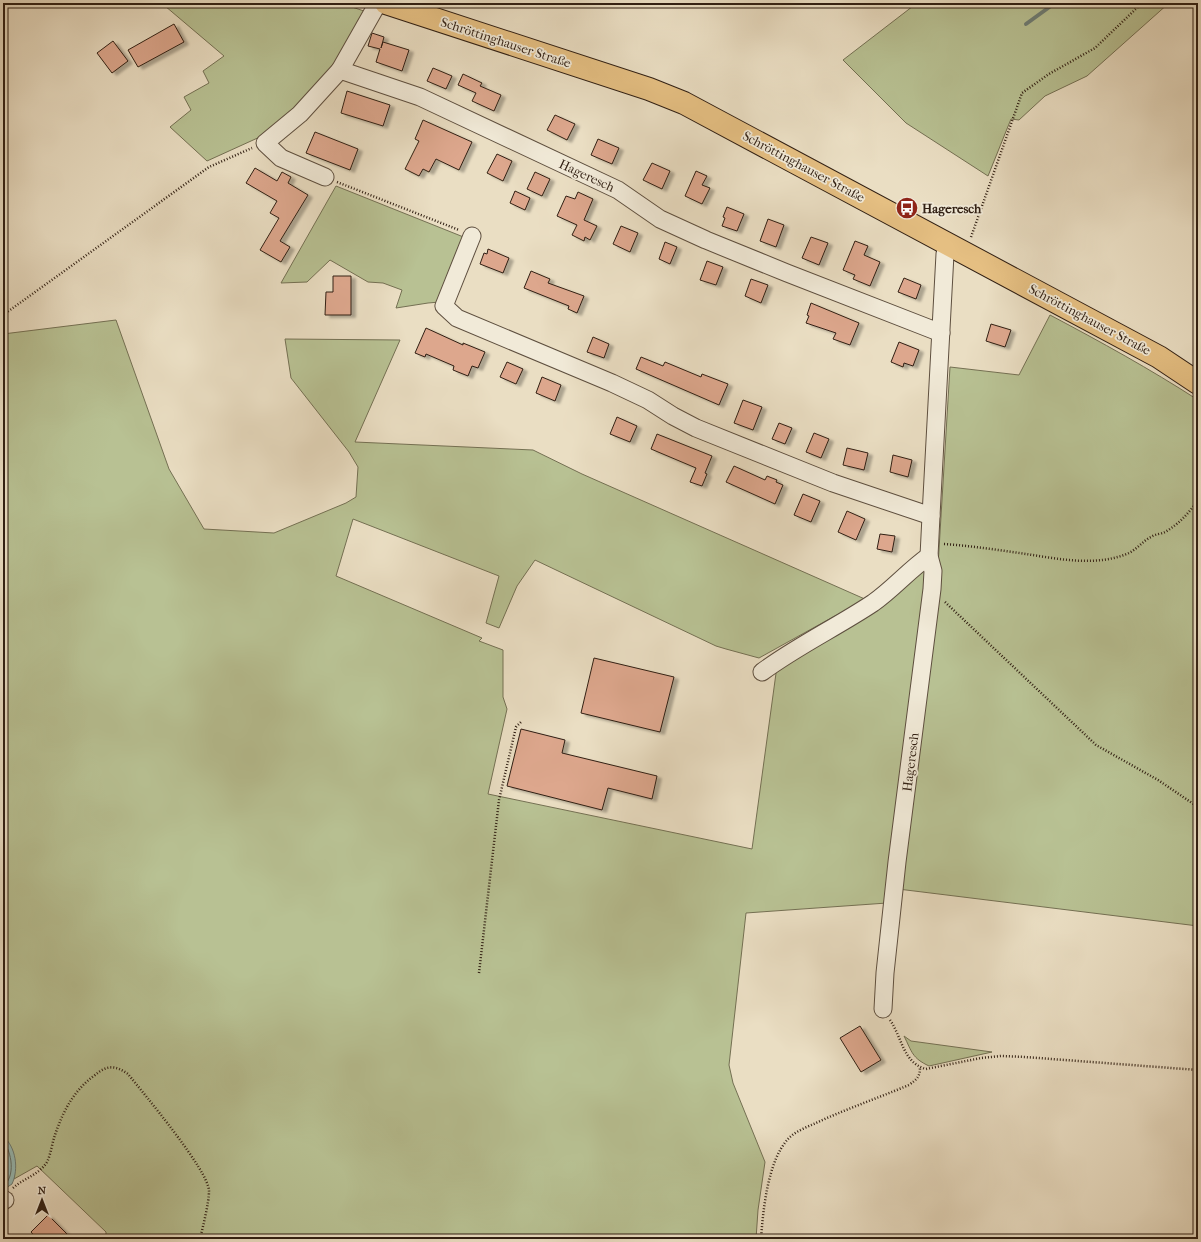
<svg xmlns="http://www.w3.org/2000/svg" width="1201" height="1242" viewBox="0 0 1201 1242" font-family="'IM FELL French Canon',serif">
	<style>
		.green { fill: #b8c193; stroke: #747053 }
		.water { fill: #98bcb6; stroke: #6e7d75 }
		.lines { fill: none; stroke-linecap: round; stroke-linejoin: round }
		.shore { stroke: #646e64; stroke-width: 1 }
		.stream { stroke: #6e7d75; stroke-width: 4 }
		.building { fill: #dda78d; stroke: #301f13; filter: url(#shadow) }
		.minor-casing { stroke: #5e4f3f; stroke-width: 19 }
		.major-casing { stroke: #301f13; stroke-width: 24 }
		.path { stroke: #301f13; stroke-width: 2.5; stroke-dasharray: 1 2; stroke-linecap: butt }
		.minor { stroke: #f1ead8; stroke-width: 17 }
		.major { stroke: #e5bf82; stroke-width: 22 }
		.labels { text-anchor: middle; stroke-width: 3.5; stroke-linejoin: round; paint-order: stroke }
		.street-label { font-size: 13px; fill: #301f13; stroke: #f1ead8 }
		.poi-label { font-size: 13px; font-weight: bold; fill: #301f13; stroke: #f1ead8; text-anchor: start }
	</style>
	<defs>
		<filter id="shadow"><feDropShadow dx="4.5" dy="2.5" stdDeviation="1" flood-color="#0004"/></filter>
	</defs>
	<rect width="100%" height="100%" fill="#eadec3"/>
	<filter id="stains"><feTurbulence type="fractalNoise" baseFrequency=".005" numOctaves="4"/><feColorMatrix values="0 0 0 0 .2 0 0 0 0 .09 0 0 0 0 .02 0 0 0 .5 -.17"/></filter>
	<radialGradient id="worn" r=".72"><stop offset=".6" stop-color="#630" stop-opacity="0"/><stop offset="1" stop-color="#630" stop-opacity=".3"/></radialGradient>
	<g class="green">
		<path d="M 166,3 L 340,3 L 367,12 L 334,67 L 293,111 L 262,136 L 207,161 L 170,127 L 191,110 L 184,97 L 209,83 L 203,71 L 224,56 L 165,6 Z"/>
		<path d="M 917,3 L 1169,3 L 1087,76 L 1045,96 L 1019,120 L 1011,119 L 988,176 L 906,123 L 843,60 Z"/>
		<path d="M 336,186 L 466,238 L 440,302 L 428,303 L 396,308 L 402,290 L 383,283 L 368,282 L 330,260 L 307,282 L 281,283 Z"/>
		<path d="M 1050,315 C 1101,342 1150,369 1198,400 L 1198,926 L 898,889 L 887,903 L 746,913 L 729,1065 L 733,1083 L 765,1162 L 758,1210 L 756,1239 L 106,1239 L 106,1232 L 37,1166 L 14,1179 C 16,1168 11,1143 3,1136 L 3,334 L 116,320 L 169,469 L 204,529 L 274,533 L 346,503 L 356,497 L 358,467 L 349,452 L 291,378 L 285,339 L 400,340 L 355,442 L 533,450 L 582,474 L 867,600 L 833,617 L 759,658 L 726,649 L 716,646 L 535,560 L 517,586 L 499,628 L 486,623 L 499,576 L 353,519 L 336,576 L 482,638 L 479,641 L 503,650 L 503,697 L 507,709 L 488,794 L 752,849 L 777,666 L 923,566 L 937,583 L 950,367 L 1019,375 Z"/>
		<path d="M 904,1036 L 911,1041 L 992,1052 L 929,1066 C 912,1058 912,1052 904,1036 Z"/>
	</g>
	<path class="water" d="M 3,1136 C 16,1147 19,1169 12,1184 L 3,1190 Z"/>
	<g class="lines">
		<path class="shore" d="M 3,1141 C 12,1151 16,1178 3,1186"/>
		<path class="stream" d="M 1026,24 L 1055,3"/>
	</g>
	<g class="building">
		<path d="M 174,24 L 184,42 L 138,67 L 128,50 Z"/>
		<path d="M 372,33 L 384,37 L 381,48 L 383,42 L 409,50 L 402,71 L 376,62 L 380,49 L 368,46 Z"/>
		<path d="M 113,41 L 128,61 L 112,73 L 97,53 Z"/>
		<path d="M 433,68 L 452,76 L 446,89 L 427,81 Z"/>
		<path d="M 463,74 L 482,83 L 480,86 L 501,95 L 494,111 L 472,101 L 476,93 L 458,85 Z"/>
		<path d="M 347,91 L 390,105 L 383,126 L 341,113 Z"/>
		<path d="M 555,115 L 575,124 L 567,140 L 547,130 Z"/>
		<path d="M 423,120 L 472,142 L 459,170 L 436,159 L 429,172 L 423,169 L 419,176 L 405,169 L 419,141 L 415,139 Z"/>
		<path d="M 315,132 L 358,149 L 350,170 L 306,153 Z"/>
		<path d="M 598,139 L 619,148 L 612,164 L 591,155 Z"/>
		<path d="M 497,154 L 512,161 L 503,181 L 487,173 Z"/>
		<path d="M 652,163 L 670,171 L 662,189 L 643,180 Z"/>
		<path d="M 255,168 L 277,181 L 282,172 L 291,177 L 288,183 L 308,195 L 280,241 L 290,247 L 281,262 L 260,250 L 279,218 L 270,213 L 277,201 L 246,183 Z"/>
		<path d="M 696,171 L 707,176 L 702,185 L 710,188 L 702,204 L 685,196 Z"/>
		<path d="M 535,172 L 550,179 L 542,196 L 527,189 Z"/>
		<path d="M 515,191 L 530,198 L 525,210 L 510,203 Z"/>
		<path d="M 578,192 L 593,199 L 584,220 L 597,226 L 590,240 L 585,237 L 584,241 L 572,235 L 577,225 L 557,216 L 566,196 L 575,199 Z"/>
		<path d="M 727,207 L 744,214 L 737,231 L 722,226 L 725,218 L 723,217 Z"/>
		<path d="M 768,219 L 784,225 L 776,247 L 760,241 Z"/>
		<path d="M 621,226 L 638,233 L 630,252 L 613,244 Z"/>
		<path d="M 811,237 L 828,243 L 819,265 L 802,258 Z"/>
		<path d="M 855,241 L 868,246 L 864,255 L 880,262 L 870,286 L 853,279 L 855,275 L 843,270 Z"/>
		<path d="M 665,242 L 677,247 L 670,264 L 659,259 Z"/>
		<path d="M 488,249 L 509,258 L 503,273 L 480,264 L 484,253 L 487,254 Z"/>
		<path d="M 707,261 L 723,267 L 716,285 L 700,280 Z"/>
		<path d="M 531,271 L 550,279 L 548,283 L 584,296 L 577,313 L 568,309 L 569,306 L 524,288 Z"/>
		<path d="M 333,276 L 351,276 L 351,315 L 325,315 L 326,292 L 333,292 Z"/>
		<path d="M 904,278 L 921,285 L 916,299 L 898,292 Z"/>
		<path d="M 751,279 L 768,285 L 761,303 L 745,296 Z"/>
		<path d="M 811,303 L 859,323 L 850,345 L 833,339 L 836,333 L 806,323 L 809,316 L 807,315 Z"/>
		<path d="M 991,324 L 1011,330 L 1005,347 L 986,341 Z"/>
		<path d="M 426,328 L 463,345 L 463,343 L 485,352 L 478,368 L 472,366 L 468,376 L 453,370 L 454,366 L 426,354 L 425,357 L 415,353 Z"/>
		<path d="M 593,337 L 609,344 L 604,358 L 587,352 Z"/>
		<path d="M 899,342 L 919,350 L 913,366 L 904,363 L 903,367 L 891,362 Z"/>
		<path d="M 641,357 L 663,366 L 665,362 L 701,377 L 702,374 L 728,384 L 719,405 L 636,369 Z"/>
		<path d="M 507,362 L 523,369 L 516,384 L 500,377 Z"/>
		<path d="M 542,377 L 561,385 L 555,401 L 536,393 Z"/>
		<path d="M 743,400 L 762,407 L 753,430 L 734,423 Z"/>
		<path d="M 617,417 L 637,426 L 630,442 L 610,434 Z"/>
		<path d="M 779,423 L 792,428 L 785,444 L 772,439 Z"/>
		<path d="M 814,433 L 829,439 L 821,458 L 806,452 Z"/>
		<path d="M 657,434 L 712,456 L 705,473 L 707,474 L 702,486 L 690,482 L 696,468 L 651,449 Z"/>
		<path d="M 847,448 L 868,453 L 864,470 L 843,465 Z"/>
		<path d="M 893,455 L 912,460 L 908,477 L 890,472 Z"/>
		<path d="M 734,466 L 765,480 L 767,476 L 777,480 L 776,482 L 783,485 L 775,504 L 726,482 Z"/>
		<path d="M 803,494 L 820,501 L 811,522 L 794,515 Z"/>
		<path d="M 847,511 L 865,519 L 856,540 L 838,532 Z"/>
		<path d="M 880,534 L 895,536 L 892,552 L 877,549 Z"/>
		<path d="M 594,658 L 674,677 L 660,732 L 581,713 Z"/>
		<path d="M 521,729 L 565,740 L 562,753 L 657,776 L 652,799 L 608,788 L 602,810 L 507,786 Z"/>
		<path d="M 860,1026 L 881,1060 L 861,1072 L 840,1038 Z"/>
		<path d="M 48,1215 L 72,1239 L 37,1239 L 31,1232 Z"/>
	</g>
	<g class="lines">
		<g class="minor-casing">
			<g id="minor">
				<path d="M 340,70 L 420,97 L 618,190 L 660,219 L 706,240 L 787,273 L 941,333"/>
				<path d="M 325,177 L 281,158 L 265,143 L 300,114 L 340,70 L 378,3"/>
				<path d="M 472,236 L 444,306 L 457,318 L 612,383 L 648,400 L 673,416 L 696,428 L 833,483 L 931,516 L 929,556 L 933,571 L 932,589 L 897,862 L 885,973 L 883,1009"/>
				<path d="M 931,516 L 945,254 L 950,244"/>
				<path d="M 762,672 C 797,646 837,627 873,603 C 893,589 909,570 929,556"/>
				<path d="M 3,1200 L 5,1200"/>
			</g>
		</g>
		<g class="major-casing">
			<path id="major" d="M 386,3 L 649,89 L 684,103 L 1159,357 L 1198,383"/>
		</g>
		<g class="path">
			<path d="M 351,3 L 360,6"/>
			<path d="M 337,182 L 459,230"/>
			<path d="M 971,237 L 1022,93 L 1049,74 L 1095,48 L 1142,3"/>
			<path d="M 3,315 L 209,167 L 252,148"/>
			<path d="M 944,544 C 972,546 999,550 1026,554 C 1059,559 1097,567 1129,553 C 1137,549 1143,541 1151,537 C 1155,534 1161,534 1165,532 C 1179,524 1189,513 1198,500"/>
			<path d="M 945,602 L 1096,745 L 1158,780 L 1198,807"/>
			<path d="M 479,973 L 499,800 L 516,727 L 521,722"/>
			<path d="M 890,1020 C 902,1037 903,1063 926,1069 L 981,1058 L 1001,1056 L 1025,1057 L 1198,1070"/>
			<path d="M 13,1188 C 24,1178 39,1175 47,1162 C 51,1154 52,1143 55,1135 C 63,1111 74,1090 95,1075 C 107,1065 115,1065 128,1074 C 144,1094 209,1171 209,1191 C 209,1203 203,1226 200,1239"/>
			<path d="M 761,1239 C 763,1210 768,1159 789,1138 C 796,1131 807,1127 816,1123 C 846,1109 878,1098 909,1085 C 917,1079 920,1077 920,1067"/>
		</g>
		<use href="#minor" class="minor"/>
		<use href="#major" class="major"/>
	</g>
	<defs>
		<g id="bus-disc" transform="scale(1.15)"><circle r="9.5" fill="#8f2418" stroke="#f1ead8"/><path d="M-5-6H5V4H4V6H2V4H-2V6H-4V4H-5ZM-3.5-4V0h7V-4ZM-3.5 1.2v1.5H-2V1.2ZM2 1.2v1.5H3.5V1.2Z" fill="#fff"/></g>
	</defs>
	<g fill-rule="evenodd">
		<use href="#bus-disc" x="907" y="208"/>
	</g>
	<g class="labels">
		<g class="street-label">
			<text transform="translate(506 42) rotate(18)" y="5">Schröttinghauser Straße</text>
			<text transform="translate(804 166) rotate(28)" y="5">Schröttinghauser Straße</text>
			<text transform="translate(587 175) rotate(25)" y="5">Hageresch</text>
			<text transform="translate(1090 319) rotate(28)" y="5">Schröttinghauser Straße</text>
			<text transform="translate(910 762) rotate(-83)" y="5">Hageresch</text>
		</g>
		<g class="poi-label">
			<text x="922" y="213">Hageresch</text>
		</g>
	</g>
	<rect width="1201" height="1242" fill="none" stroke="#eadec3" stroke-width="16"/>
	<rect x="4" y="4" width="1193" height="1234" fill="none" stroke="#301f13" stroke-width="2"/>
	<rect x="8" y="8" width="1185" height="1226" fill="none" stroke="#301f13"/>
	<g transform="translate(42 1200)" stroke="#f1ead8" stroke-width="3" paint-order="stroke">
	<path d="M0-3L7 15L0 10L-7 15Z" fill="#301f13"/>
	<text y="-6" font-size="11" font-weight="bold" text-anchor="middle" fill="#301f13">N</text>
	</g>
	<rect width="100%" height="100%" filter="url(#stains)"/>
	<rect width="100%" height="100%" fill="url(#worn)"/>
</svg>
